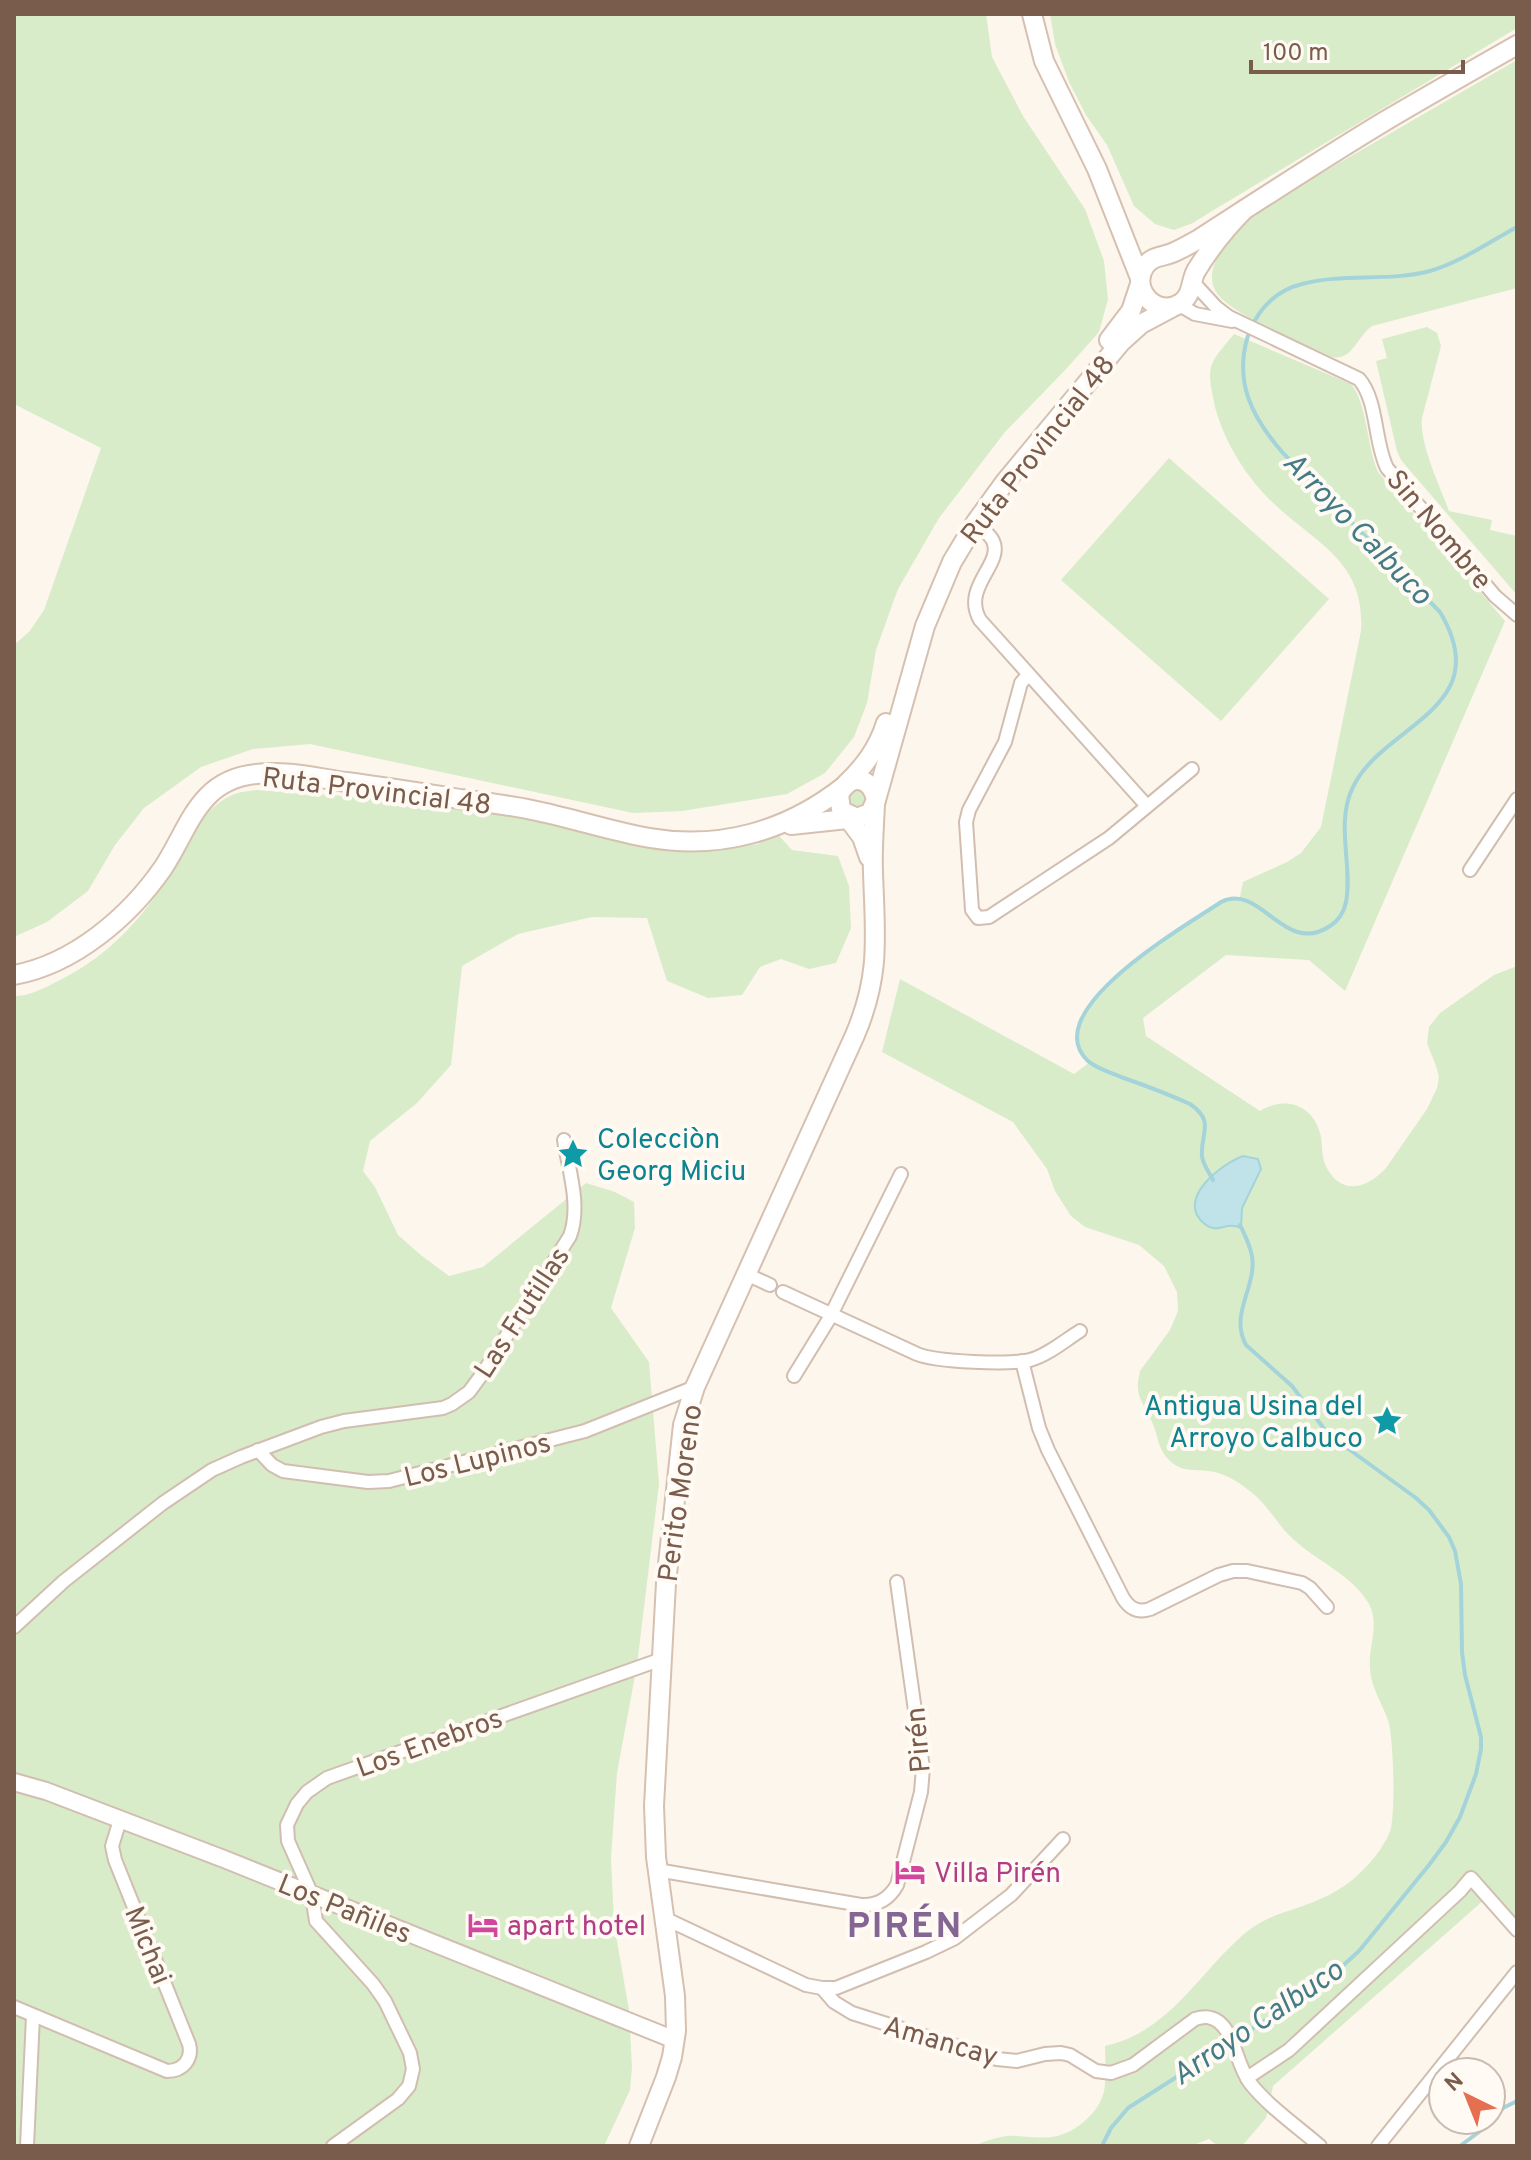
<svg xmlns="http://www.w3.org/2000/svg" width="1531" height="2160" viewBox="0 0 1531 2160" font-family="Overpass,sans-serif">
	<style>
		.green { fill: #d8ecc9 }
		.water { fill: #bfe3e8; stroke: #a5d3da; stroke-width: 2 }
		.lines { fill: none; stroke-linecap: round; stroke-linejoin: round }
		.stream { stroke: #a5d3da; stroke-width: 4 }
		.minor-casing { stroke: #d1beb0; stroke-width: 16 }
		.tertiary-casing { stroke: #d1beb0; stroke-width: 20 }
		.secondary-casing { stroke: #d6c0b0; stroke-width: 22 }
		.minor { stroke: #fff; stroke-width: 12 }
		.tertiary { stroke: #fff; stroke-width: 16 }
		.secondary { stroke: #fff; stroke-width: 18 }
		.labels { text-anchor: middle; stroke-width: 8; stroke-linejoin: round; paint-order: stroke }
		.street-label { font-size: 28px; fill: #7a5c4d; stroke: #fffaf3 }
		.culture-label { font-size: 28px; fill: #0d838f; stroke: #fffaf3; text-anchor: start }
		.hotel-label { font-size: 28px; fill: #b23c85; stroke: #fffaf3; text-anchor: start }
		.water-label { font-size: 30px; font-style: italic; fill: #437c86; stroke: #fffaf3 }
		.district-label { font-size: 36px; font-weight: bold; letter-spacing: 2px; fill: #846695; stroke: #fffaf3 }
	</style>
	<rect width="100%" height="100%" fill="#fdf6ec"/>
	<g class="green">
		<path d="M 14,14 L 986,14 L 992,57 L 1023,116 L 1085,209 L 1104,261 L 1108,299 L 1099,332 L 1068,367 L 1005,432 L 939,518 L 898,589 L 876,650 L 867,703 L 854,737 L 825,773 L 787,794 L 682,811 L 633,813 L 310,744 L 253,749 L 201,767 L 144,808 L 115,845 L 88,891 L 47,922 L 14,937 L 14,645 L 29,632 L 44,610 L 101,448 L 14,404 Z"/>
		<path d="M 1050,14 L 1517,14 L 1517,28 L 1212,211 L 1193,223 L 1174,230 L 1155,224 L 1134,206 L 1107,145 L 1086,115 L 1069,82 L 1055,44 Z"/>
		<path d="M 1517,60 L 1517,288 L 1372,326 C 1357,337 1352,361 1332,357 C 1306,344 1227,314 1215,290 C 1208,276 1214,262 1222,250 C 1234,232 1248,218 1265,206 Z"/>
		<path d="M 1427,327 L 1437,333 L 1441,346 L 1422,418 C 1419,443 1440,486 1449,511 L 1492,520 L 1490,530 L 1517,536 L 1517,595 L 1401,460 L 1397,451 L 1376,361 L 1387,358 L 1382,339 Z"/>
		<path d="M 1234,334 L 1351,384 C 1367,403 1367,447 1378,472 L 1505,621 L 1345,991 L 1309,960 L 1226,955 L 1143,1018 L 1146,1036 L 1260,1111 C 1284,1096 1312,1104 1320,1133 C 1323,1143 1321,1154 1325,1164 C 1339,1196 1366,1190 1386,1168 L 1427,1109 L 1437,1088 L 1439,1077 L 1436,1066 L 1427,1043 L 1429,1027 L 1440,1013 L 1494,975 L 1517,966 L 1517,1919 L 1493,1892 L 1273,2086 L 1266,2118 L 1242,2146 L 1218,2146 L 1209,2139 L 1191,2146 L 973,2146 C 984,2142 996,2137 1008,2136 C 1023,2135 1038,2139 1052,2137 C 1073,2134 1096,2116 1103,2095 C 1107,2083 1105,2060 1105,2046 C 1169,2032 1198,1974 1244,1934 C 1269,1913 1292,1912 1320,1899 C 1345,1889 1365,1871 1380,1850 C 1384,1843 1389,1836 1391,1828 C 1395,1809 1394,1739 1388,1720 C 1382,1703 1371,1687 1370,1669 C 1368,1646 1380,1625 1369,1604 C 1352,1574 1314,1560 1291,1537 C 1276,1523 1268,1505 1251,1492 C 1240,1483 1228,1475 1214,1472 C 1197,1468 1183,1474 1169,1460 C 1158,1450 1158,1435 1152,1422 C 1148,1411 1139,1401 1138,1389 C 1137,1383 1139,1377 1140,1371 L 1170,1330 L 1178,1311 L 1177,1292 L 1164,1266 L 1139,1245 L 1085,1227 L 1071,1216 L 1055,1191 L 1047,1169 L 1013,1122 L 882,1052 L 900,979 L 1074,1074 L 1090,1062 C 1038,1006 1183,928 1221,902 L 1231,898 L 1240,897 L 1243,882 L 1287,862 L 1301,853 L 1321,827 L 1361,631 C 1366,558 1311,542 1267,497 C 1243,472 1224,440 1215,407 C 1213,395 1207,376 1212,364 C 1216,354 1227,343 1234,334 Z"/>
		<path d="M 1169,458 L 1329,599 L 1221,721 L 1061,580 Z"/>
		<circle cx="857" cy="799" r="9"/>
		<path d="M 256,790 L 530,809 L 709,849 L 759,844 L 772,828 L 792,850 L 838,856 L 849,886 L 851,928 L 836,963 L 809,969 L 781,959 L 760,967 L 742,995 L 708,998 L 667,981 L 647,918 L 592,917 L 518,934 L 462,966 L 451,1065 L 417,1103 L 370,1141 L 363,1171 L 375,1187 L 398,1235 L 422,1256 L 449,1276 L 483,1267 L 586,1183 L 615,1192 L 634,1202 L 635,1228 L 611,1308 L 649,1362 L 659,1484 L 637,1665 L 617,1773 L 611,1858 L 614,1924 L 629,2010 L 632,2067 L 630,2090 L 604,2146 L 14,2146 L 14,996 C 31,996 44,988 60,980 C 101,960 138,925 162,885 C 182,852 195,813 232,795 C 239,792 249,791 256,790 Z"/>
	</g>
	<path class="water" d="M 1243,1156 L 1258,1159 L 1261,1169 L 1242,1208 L 1241,1228 C 1226,1221 1217,1234 1206,1225 C 1173,1201 1221,1164 1243,1156 Z"/>
	<g class="lines">
		<g class="stream">
			<path d="M 1213,1180 C 1209,1172 1203,1165 1202,1156 C 1200,1133 1216,1122 1190,1104 C 1168,1094 1144,1085 1121,1077 C 1110,1072 1097,1069 1088,1061 C 1035,1011 1189,924 1221,902 C 1261,882 1284,957 1330,926 C 1338,921 1344,912 1346,902 C 1353,866 1335,823 1353,787 C 1383,724 1498,709 1440,612 L 1283,453 C 1269,437 1255,418 1248,397 C 1233,352 1253,296 1302,284 C 1343,273 1388,282 1430,271 C 1461,262 1489,242 1517,227"/>
			<path d="M 1102,2146 L 1111,2128 L 1128,2108 L 1324,1983 L 1359,1951 L 1429,1865 L 1446,1842 L 1460,1817 L 1476,1774 L 1481,1749 L 1481,1737 L 1465,1675 L 1462,1652 L 1461,1584 L 1455,1551 L 1449,1537 L 1429,1510 L 1416,1498 L 1328,1434 L 1292,1386 L 1246,1345 C 1229,1314 1257,1287 1252,1256 C 1250,1245 1245,1235 1240,1225"/>
			<path d="M 1460,2146 L 1483,2129 L 1503,2108 L 1517,2101"/>
		</g>
		<g class="minor-casing">
			<g id="minor">
				<path d="M 1192,281 L 1216,307 L 1229,317 L 1359,379 C 1378,401 1374,442 1387,468 L 1495,596 L 1517,615"/>
				<path d="M 1178,304 L 1195,314 L 1232,321"/>
				<path d="M 976,522 C 981,528 990,534 993,541 C 1004,564 961,587 980,620 L 1147,806"/>
				<path d="M 1028,675 L 1021,683 L 1005,742 L 969,810 L 966,822 L 972,910 L 978,918 L 989,917 L 1109,838 L 1192,769"/>
				<path d="M 1470,870 L 1517,799"/>
				<path d="M 746,1274 L 770,1285"/>
				<path d="M 783,1292 L 917,1354 C 936,1362 1011,1365 1030,1360 C 1048,1355 1064,1341 1080,1331"/>
				<path d="M 1022,1361 L 1039,1428 L 1048,1450 L 1123,1598 C 1130,1609 1138,1613 1150,1609 L 1219,1575 L 1233,1571 L 1247,1571 L 1302,1583 L 1310,1588 L 1327,1607"/>
				<path d="M 794,1376 L 829,1319 L 901,1174"/>
				<path d="M 258,1450 L 272,1465 L 283,1471 L 368,1482 L 389,1481 L 585,1431 L 695,1387"/>
				<path d="M 14,1627 L 64,1581 L 163,1503 L 212,1470 L 241,1457 L 321,1427 L 344,1421 L 443,1408 L 452,1404 L 469,1392 L 483,1373 L 570,1236 C 581,1206 569,1171 564,1140"/>
				<path d="M 657,1870 L 861,1905 C 877,1906 889,1899 897,1885 L 921,1792 L 923,1768 L 897,1582"/>
				<path d="M 664,1918 L 806,1985 L 822,1988 L 836,1988 L 926,1952 L 955,1938 L 1011,1895 L 1063,1839"/>
				<path d="M 822,1988 L 834,2002 L 852,2013 L 997,2059 L 1017,2061 L 1045,2054 L 1061,2053 L 1070,2055 L 1096,2071 L 1111,2073 L 1133,2065 L 1195,2019 C 1204,2016 1211,2016 1219,2022 C 1235,2035 1237,2066 1250,2083 C 1268,2106 1298,2127 1320,2146"/>
				<path d="M 14,2007 L 167,2071 C 183,2071 193,2059 189,2044 L 115,1860 L 112,1846 L 120,1820"/>
				<path d="M 1247,2078 L 1289,2050 L 1460,1891 L 1471,1878 L 1517,1930"/>
				<path d="M 27,2146 L 33,2016"/>
				<path d="M 333,2146 L 398,2099 L 409,2086 L 413,2069 L 410,2053 L 385,2001 L 373,1984 L 316,1921 L 312,1895 L 288,1841 L 287,1825 L 297,1804 L 307,1792 L 327,1778 L 662,1659"/>
				<path d="M 1378,2146 L 1517,1972"/>
			</g>
		</g>
		<g class="tertiary-casing">
			<path id="tertiary" d="M 14,1782 L 46,1791 L 224,1859 L 675,2040"/>
		</g>
		<g class="secondary-casing">
			<g id="secondary">
				<path d="M 1032,14 L 1044,61 L 1097,169 L 1140,278"/>
				<path d="M 1245,209 C 1227,227 1210,248 1196,271 C 1190,282 1193,294 1181,303 C 1157,319 1129,289 1145,266 C 1152,256 1162,257 1172,253 C 1182,249 1190,244 1199,239 C 1261,199 1322,159 1385,121 C 1429,95 1473,70 1517,45"/>
				<path d="M 1109,340 L 1131,311 L 1140,284"/>
				<path d="M 846,784 C 865,766 878,748 886,723"/>
				<path d="M 876,800 L 925,626 L 952,562 L 976,522 L 1005,482 L 1121,342 L 1141,324 L 1171,308"/>
				<path d="M 844,812 L 857,818 L 870,813 L 876,800 C 872,776 849,773 839,795 L 841,809 L 862,837 L 869,857"/>
				<path d="M 791,825 L 857,818"/>
				<path d="M 14,975 C 74,964 129,917 163,868 C 190,827 198,780 256,774 C 285,770 317,778 346,782 C 384,787 422,793 460,799 C 484,802 508,805 532,810 C 572,818 610,831 650,838 C 720,850 787,831 843,787"/>
				<path d="M 639,2146 L 666,2077 L 672,2057 L 676,2031 L 675,1996 L 656,1857 L 654,1806 L 666,1583 L 683,1425 L 695,1387 L 855,1035 C 881,974 875,936 873,872 C 872,850 874,827 875,804"/>
			</g>
		</g>
		<use href="#minor" class="minor"/>
		<use href="#tertiary" class="tertiary"/>
		<use href="#secondary" class="secondary"/>
	</g>
	<defs>
		<g id="sight-bare" transform="scale(2.4)"><path d="M0-6L1.8-2.2L6-1.7L2.9 1.2L3.7 5.4L0 3.3L-3.7 5.4L-2.9 1.2L-6-1.7L-1.8-2.2Z" fill="#0f9aa8" stroke="#fffaf3" stroke-width="2.5" paint-order="stroke"/></g>
		<g id="hotel-bare" transform="scale(2.4)"><path d="M-6-4.5h1.5V1H6V5H4.5V3h-9V5H-6ZM-4 0a1.8 1.8 0 1 1 3.6 0ZM.5 0V-2.5h3Q6-2.5 6 0Z" fill="#d1479c" stroke="#fffaf3" stroke-width="2.5" paint-order="stroke"/></g>
	</defs>
	<g fill-rule="evenodd">
		<use href="#sight-bare" x="573" y="1154"/>
		<use href="#sight-bare" x="1387" y="1421"/>
		<use href="#hotel-bare" x="910" y="1872"/>
		<use href="#hotel-bare" x="483" y="1925"/>
	</g>
	<g class="labels">
		<g class="street-label">
			<text transform="translate(1037 449) rotate(-52)" y="10">Ruta Provincial 48</text>
			<text transform="translate(1440 529) rotate(50)" y="10">Sin Nombre</text>
			<text transform="translate(377 790) rotate(7)" y="10">Ruta Provincial 48</text>
			<text transform="translate(521 1312) rotate(-57)" y="10">Las Frutillas</text>
			<text transform="translate(477 1459) rotate(-14)" y="10">Los Lupinos</text>
			<text transform="translate(679 1493) rotate(-82)" y="10">Perito Moreno</text>
			<text transform="translate(917 1740) rotate(-95)" y="10">Pirén</text>
			<text transform="translate(429 1742) rotate(-20)" y="10">Los Enebros</text>
			<text transform="translate(345 1908) rotate(22)" y="10">Los Pañiles</text>
			<text transform="translate(149 1945) rotate(68)" y="10">Michai</text>
			<text transform="translate(941 2040) rotate(16)" y="10">Amancay</text>
		</g>
		<g class="culture-label">
			<text x="597" y="1148">Colecciòn<tspan x="597" dy="32">Georg Miciu</tspan></text>
			<text x="1363" y="1415" text-anchor="end">Antigua Usina del<tspan x="1363" dy="32">Arroyo Calbuco</tspan></text>
		</g>
		<g class="hotel-label">
			<text x="934" y="1882">Villa Pirén</text>
			<text x="507" y="1935">apart hotel</text>
		</g>
		<g class="water-label">
			<text transform="translate(1358 528) rotate(46)" y="10">Arroyo Calbuco</text>
			<text transform="translate(1257 2022) rotate(-34)" y="10">Arroyo Calbuco</text>
		</g>
		<g class="district-label">
			<text x="905" y="1937">PIRÉN</text>
		</g>
	</g>
	<rect width="1531" height="2160" fill="none" stroke="#7a5c4d" stroke-width="32"/>
	<g transform="translate(1467 2096) rotate(317)"><circle r="38" fill="#fffaf3" stroke="#cabbb1" stroke-width="2"/>
	<path d="M0-6L14 30L0 20L-14 30Z" fill="#e76f51"/>
	<text y="-12" font-size="22" font-weight="bold" text-anchor="middle" fill="#7a5c4d">N</text>
	</g>
	<path d="M1251 60v12h212v-12" fill="none" stroke="#7a5c4d" stroke-width="4"/>
	<text x="1263" y="60" font-size="24" fill="#7a5c4d" stroke="#fffaf3" stroke-width="6" paint-order="stroke">100 m</text>
</svg>
